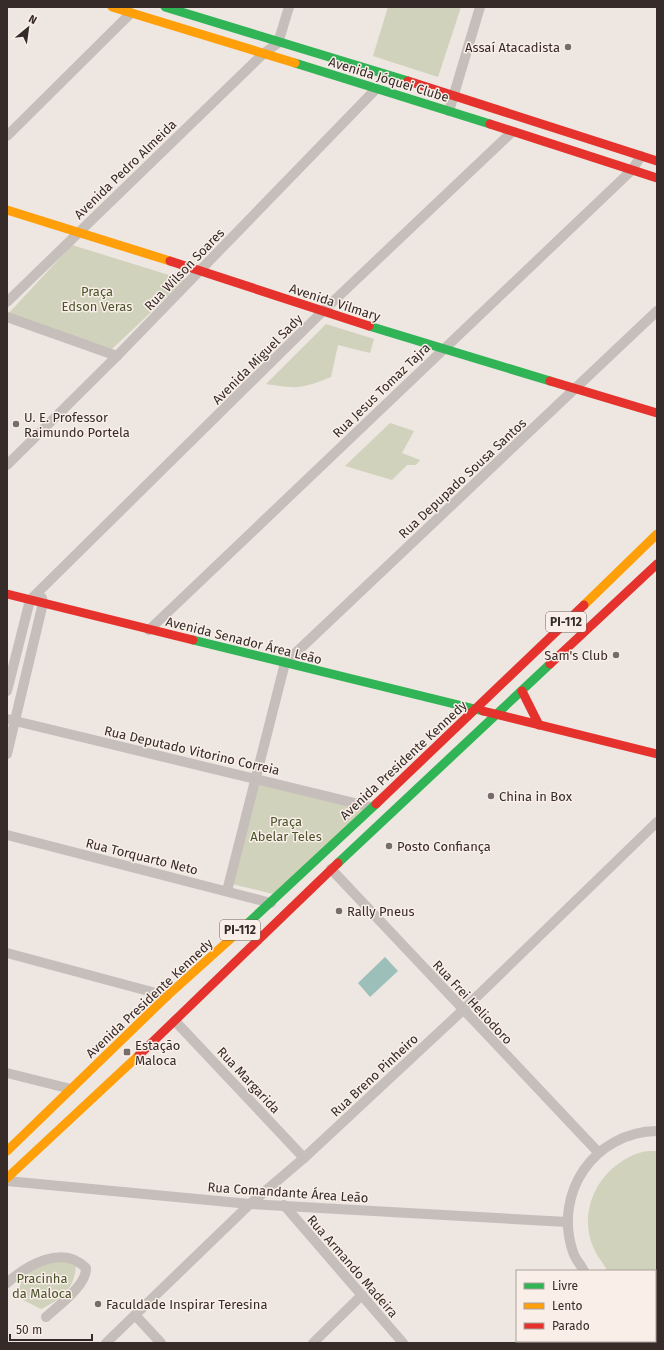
<svg xmlns="http://www.w3.org/2000/svg" width="664" height="1350" viewBox="0 0 664 1350" font-family="'Fira Sans',sans-serif">
	<style>
		.green { fill: #d0d2bb }
		.water { fill: #9dbfba }
		.lines { fill: none; stroke-linecap: round; stroke-linejoin: round }
		.street { stroke: #c6beba; stroke-width: 10 }
		.fast { stroke: #30b455; stroke-width: 9 }
		.slow { stroke: #ff9f0a; stroke-width: 9 }
		.jam { stroke: #e5322d; stroke-width: 9 }
		.poi-dot { fill: #766c69; stroke: #f9efe8; stroke-width: 1.5 }
		.labels { text-anchor: middle; stroke-width: 3; stroke-linejoin: round; paint-order: stroke }
		.shield { fill: #f9efe8; stroke: #706662; stroke-width: 1 }
		.shield-label { font-size: 12px; font-weight: bold; fill: #362b28 }
		.poi-label { font-size: 13px; fill: #362b28; stroke: #f9efe8; text-anchor: start }
		.street-label { font-size: 13px; fill: #362b28; stroke: #f9efe8 }
		.park-label { font-size: 13px; fill: #4b542c; stroke: #f9efe8 }
	</style>
	<rect width="100%" height="100%" fill="#ede6e1"/>
	<g class="green">
		<path d="M 388,7 L 461,7 L 438,77 L 373,56 Z"/>
		<path d="M 72,245 L 185,280 L 112,349 L 8,314 Z"/>
		<path d="M 326,324 L 374,339 L 370,353 L 338,345 L 331,377 C 301,389 298,389 266,384 Z"/>
		<path d="M 390,423 L 414,431 L 402,453 L 420,460 L 416,465 L 407,465 L 392,480 L 345,466 Z"/>
		<path d="M 256,778 L 371,807 L 273,894 L 232,884 Z"/>
		<path d="M 657,1151 L 657,1291 L 655,1291 L 655,1271 L 609,1271 L 607,1270 C 603,1263 597,1256 594,1249 C 576,1210 600,1166 639,1153 C 644,1151 651,1151 657,1151 Z"/>
		<path d="M 67,1261 L 76,1266 C 74,1290 61,1299 41,1309 L 23,1300 L 19,1295 C 20,1263 42,1262 67,1261 Z"/>
	</g>
	<path class="water" d="M 385,957 L 398,971 L 370,997 L 358,983 Z"/>
	<g class="lines">
		<g class="street">
			<path d="M 449,111 L 480,7"/>
			<path d="M 7,136 L 131,13"/>
			<path d="M 7,302 L 263,54 L 278,43 L 289,7"/>
			<path d="M 7,317 L 117,356"/>
			<path d="M 7,465 L 117,356 L 376,89"/>
			<path d="M 149,630 L 632,170 L 641,156"/>
			<path d="M 7,691 L 30,600 L 322,312 L 512,132"/>
			<path d="M 7,719 L 371,807"/>
			<path d="M 7,754 L 43,603 L 42,598"/>
			<path d="M 7,835 L 271,903"/>
			<path d="M 331,869 L 598,1152"/>
			<path d="M 227,891 L 285,663 L 657,311"/>
			<path d="M 7,953 L 167,996"/>
			<path d="M 175,1021 L 304,1158"/>
			<path d="M 7,1073 L 71,1089"/>
			<path d="M 7,1181 L 250,1204 L 567,1222"/>
			<path d="M 284,1205 L 403,1343"/>
			<path d="M 584,1271 C 581,1265 575,1259 573,1252 C 553,1193 594,1132 657,1131"/>
			<path d="M 7,1283 C 27,1265 63,1244 86,1268 C 87,1285 58,1306 46,1317"/>
			<path d="M 655,1311 L 657,1311"/>
			<path d="M 135,1315 L 161,1343"/>
			<path d="M 106,1343 L 250,1204 L 304,1158 L 463,1010 L 657,822"/>
			<path d="M 313,1343 L 362,1295"/>
			<path d="M 521,1343 L 523,1341"/>
			<path d="M 654,1343 L 654,1341"/>
		</g>
		<g class="fast">
			<path d="M 165,7 L 408,81"/>
			<path d="M 295,63 L 490,124"/>
			<path d="M 369,326 L 550,381"/>
			<path d="M 193,640 L 483,711"/>
			<path d="M 338,863 L 550,664"/>
			<path d="M 247,924 L 376,804"/>
		</g>
		<g class="slow">
			<path d="M 112,7 L 295,63"/>
			<path d="M 7,210 L 170,261"/>
			<path d="M 584,605 L 657,534"/>
			<path d="M 7,1151 L 167,996 L 247,924"/>
			<path d="M 7,1178 L 139,1055"/>
		</g>
		<g class="jam">
			<path d="M 408,81 L 657,161"/>
			<path d="M 490,124 L 657,178"/>
			<path d="M 170,261 L 369,326"/>
			<path d="M 550,381 L 657,413"/>
			<path d="M 7,594 L 193,640"/>
			<path d="M 550,664 L 657,564"/>
			<path d="M 522,691 L 539,725"/>
			<path d="M 483,711 L 657,754"/>
			<path d="M 376,804 L 584,605"/>
			<path d="M 139,1055 L 338,863"/>
		</g>
	</g>
	<g class="poi-dot">
		<circle cx="568" cy="47" r="4"/>
		<circle cx="16" cy="424" r="4"/>
		<circle cx="616" cy="655" r="4"/>
		<circle cx="491" cy="796" r="4"/>
		<circle cx="389" cy="846" r="4"/>
		<circle cx="339" cy="911" r="4"/>
		<rect x="123" y="1048" width="8" height="8" rx="2"/>
		<circle cx="98" cy="1304" r="4"/>
	</g>
	<g class="labels">
		<g class="shield">
			<rect x="546" y="612" width="40" height="20" rx="3"/>
			<rect x="220" y="920" width="40" height="20" rx="3"/>
		</g>
		<g class="shield-label">
			<text x="566" y="626">PI-112</text>
			<text x="240" y="934">PI-112</text>
		</g>
		<g class="poi-label">
			<text x="560" y="52" text-anchor="end">Assaí Atacadista</text>
			<text x="24" y="422">U. E. Professor<tspan x="24" dy="15">Raimundo Portela</tspan></text>
			<text x="608" y="660" text-anchor="end">Sam's Club</text>
			<text x="499" y="801">China in Box</text>
			<text x="397" y="851">Posto Confiança</text>
			<text x="347" y="916">Rally Pneus</text>
			<text x="135" y="1050">Estação<tspan x="135" dy="15">Maloca</tspan></text>
			<text x="106" y="1309">Faculdade Inspirar Teresina</text>
		</g>
		<g class="street-label">
			<text transform="translate(389 79) rotate(17)" y="5">Avenida Jóquei Clube</text>
			<text transform="translate(125 169) rotate(-44)" y="5">Avenida Pedro Almeida</text>
			<text transform="translate(184 269) rotate(-46)" y="5">Rua Wilson Soares</text>
			<text transform="translate(335 302) rotate(18)" y="5">Avenida Vilmary</text>
			<text transform="translate(257 359) rotate(-45)" y="5">Avenida Miguel Sady</text>
			<text transform="translate(381 390) rotate(-44)" y="5">Rua Jesus Tomaz Tajra</text>
			<text transform="translate(462 478) rotate(-43)" y="5">Rua Depupado Sousa Santos</text>
			<text transform="translate(244 640) rotate(14)" y="5">Avenida Senador Área Leão</text>
			<text transform="translate(192 750) rotate(13)" y="5">Rua Deputado Vitorino Correia</text>
			<text transform="translate(403 760) rotate(-43)" y="5">Avenida Presidente Kennedy</text>
			<text transform="translate(142 856) rotate(14)" y="5">Rua Torquarto Neto</text>
			<text transform="translate(149 998) rotate(-43)" y="5">Avenida Presidente Kennedy</text>
			<text transform="translate(473 1002) rotate(47)" y="5">Rua Frei Heliodoro</text>
			<text transform="translate(374 1075) rotate(-43)" y="5">Rua Breno Pinheiro</text>
			<text transform="translate(249 1080) rotate(47)" y="5">Rua Margarida</text>
			<text transform="translate(288 1192) rotate(4)" y="5">Rua Comandante Área Leão</text>
			<text transform="translate(353 1266) rotate(49)" y="5">Rua Armando Madeira</text>
		</g>
		<g class="park-label">
			<text x="97" y="296">Praça<tspan x="97" dy="15">Edson Veras</tspan></text>
			<text x="286" y="826">Praça<tspan x="286" dy="15">Abelar Teles</tspan></text>
			<text x="42" y="1283">Pracinha<tspan x="42" dy="15">da Maloca</tspan></text>
		</g>
	</g>
	<rect width="664" height="1350" fill="none" stroke="#362b28" stroke-width="16"/>
	<rect x="516" y="1270" width="140" height="72" fill="#f9efe8" stroke="#aba19b"/>
	<rect x="524" y="1283" width="20" height="6" fill="#30b455" stroke="#aba19b"/>
	<text x="552" y="1290" font-size="12" fill="#362b28">Livre</text>
	<rect x="524" y="1303" width="20" height="6" fill="#ff9f0a" stroke="#aba19b"/>
	<text x="552" y="1310" font-size="12" fill="#362b28">Lento</text>
	<rect x="524" y="1323" width="20" height="6" fill="#e5322d" stroke="#aba19b"/>
	<text x="552" y="1330" font-size="12" fill="#362b28">Parado</text>
	<g transform="translate(28 28) rotate(29)" stroke="#f9efe8" stroke-width="3" paint-order="stroke">
	<path d="M0-3L7 15L0 10L-7 15Z" fill="#362b28"/>
	<text y="-6" font-size="11" font-weight="bold" text-anchor="middle" fill="#362b28">N</text>
	</g>
	<path d="M10 1334v6h82v-6" fill="none" stroke="#362b28" stroke-width="2"/>
	<text x="16" y="1334" font-size="12" fill="#362b28" stroke="#f9efe8" stroke-width="3" paint-order="stroke">50 m</text>
</svg>
